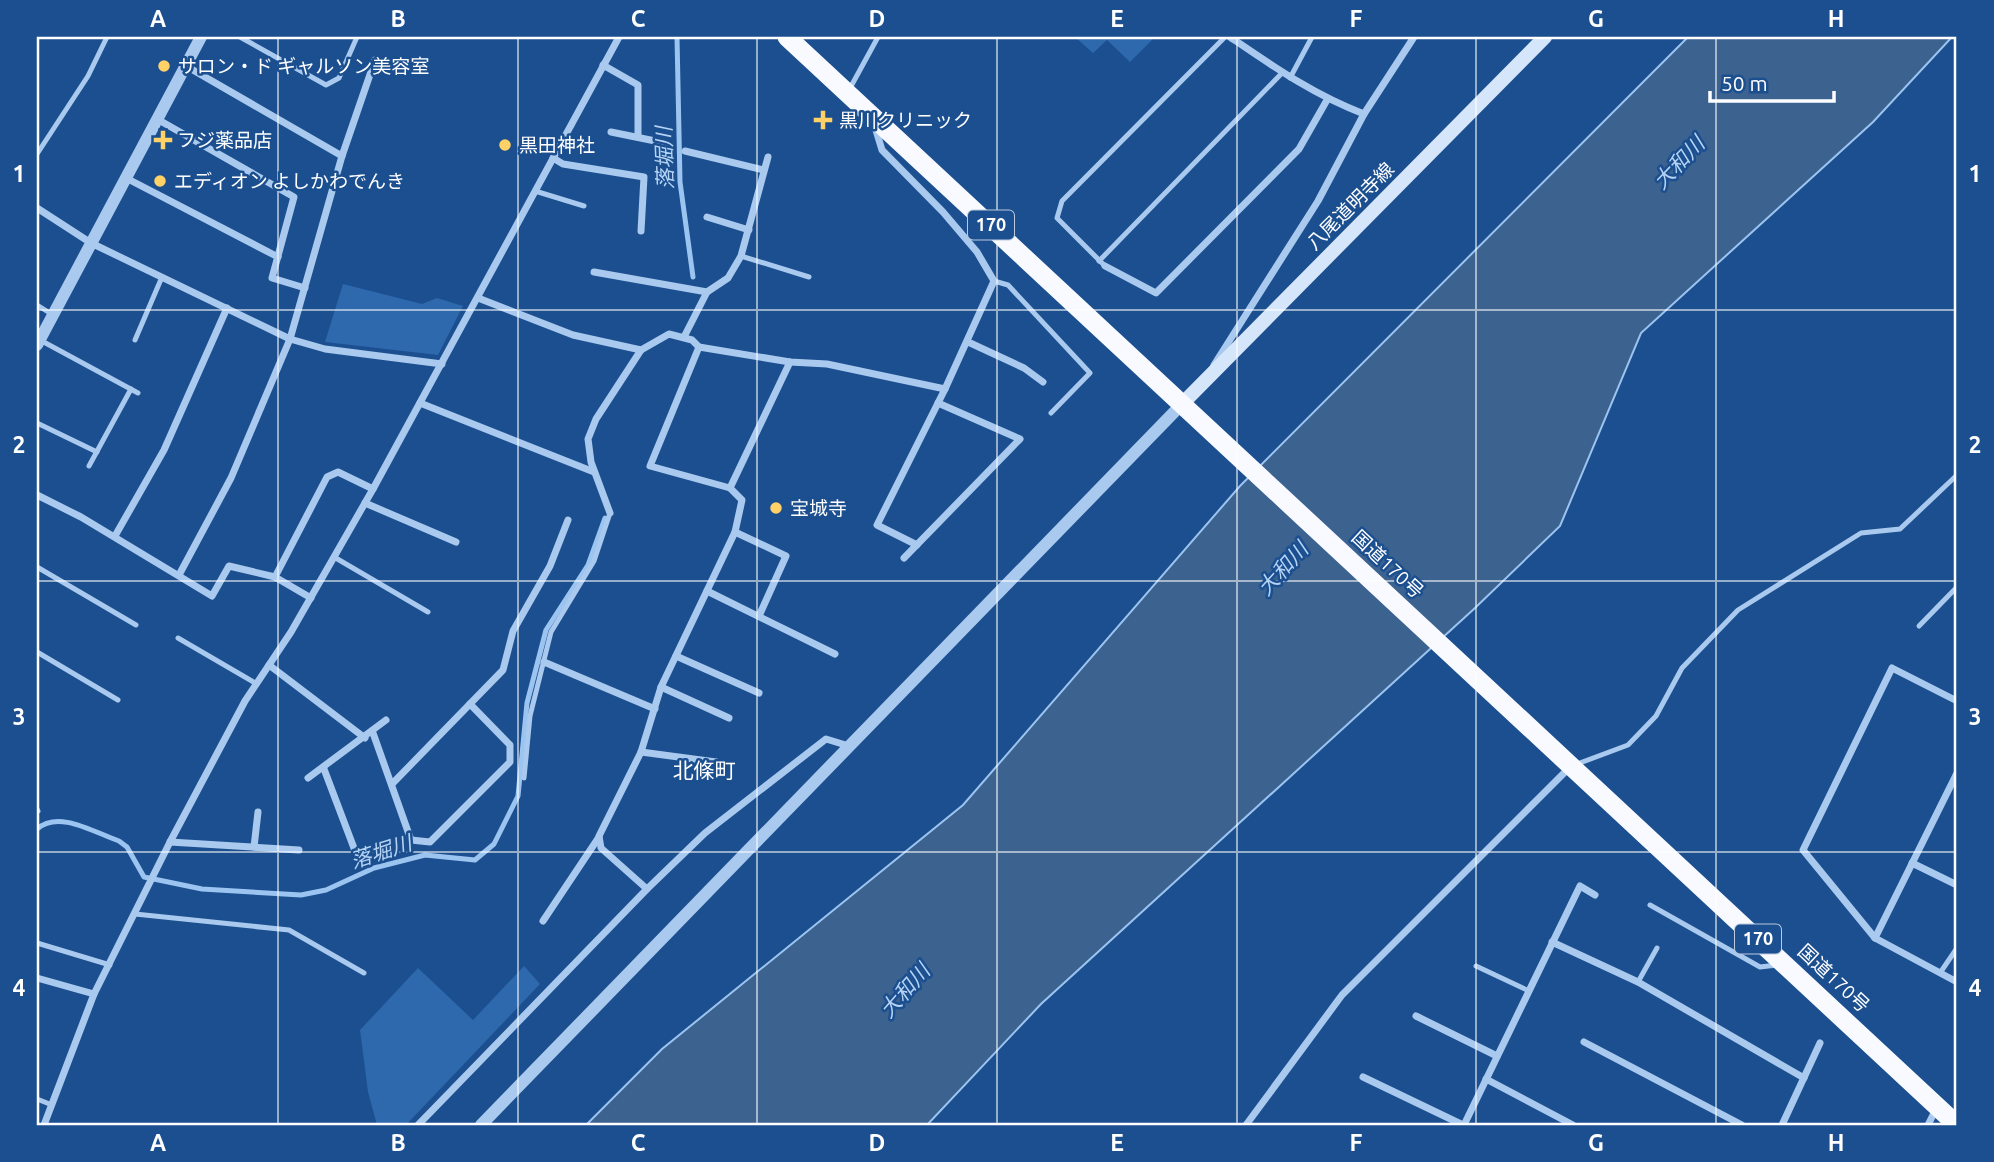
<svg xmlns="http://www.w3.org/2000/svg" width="1994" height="1162" viewBox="0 0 1994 1162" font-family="Ubuntu,'Noto Sans JP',sans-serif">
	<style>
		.green { fill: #2e69ad }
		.water { fill: #3c6290; stroke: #9cc4f0; stroke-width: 2 }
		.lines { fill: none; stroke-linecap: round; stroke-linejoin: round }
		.stream { stroke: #9cc4f0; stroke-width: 5 }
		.service { stroke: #a9c9ee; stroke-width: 5 }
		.minor { stroke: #a9c9ee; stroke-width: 7 }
		.tertiary { stroke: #a9c9ee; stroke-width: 12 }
		.secondary { stroke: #d6e6fa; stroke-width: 14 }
		.trunk { stroke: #f8faff; stroke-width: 19 }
		.grid { fill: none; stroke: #fff; stroke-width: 2; stroke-opacity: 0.55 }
		.poi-dot { fill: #ffd166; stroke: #1b4f8f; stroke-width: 2.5 }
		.labels { text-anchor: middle; stroke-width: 5; stroke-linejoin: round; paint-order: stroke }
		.shield { fill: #1b4f8f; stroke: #bbcadd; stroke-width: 2 }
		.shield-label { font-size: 18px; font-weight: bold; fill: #fff }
		.poi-label { font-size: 19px; fill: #fff; stroke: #1b4f8f; text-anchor: start }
		.street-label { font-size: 19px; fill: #fff; stroke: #1b4f8f }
		.water-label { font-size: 21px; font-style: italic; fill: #b5d3f5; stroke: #1b4f8f }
		.neighbourhood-label { font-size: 21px; fill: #fff; stroke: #1b4f8f }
		.neatline { fill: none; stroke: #fff; stroke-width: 2.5 }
		.grid-label { font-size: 23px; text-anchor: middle; font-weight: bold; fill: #fff }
	</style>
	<rect width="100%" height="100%" fill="#1b4f8f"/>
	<g class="green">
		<path d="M 1075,37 L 1155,37 L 1130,62 L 1107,40 L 1093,53 Z"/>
		<path d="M 343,284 L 422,304 L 437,298 L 463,306 L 438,355 L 325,342 Z"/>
		<path d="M 524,966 L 540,984 L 406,1125 L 377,1125 L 368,1092 L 360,1030 L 418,968 L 473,1020 Z"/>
	</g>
	<path class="water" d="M 1688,37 L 1952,37 L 1873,122 L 1641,333 L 1560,526 L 1475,608 L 1041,1004 L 927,1125 L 586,1125 L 662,1049 L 963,805 L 1240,486 Z"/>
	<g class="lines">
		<g class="stream">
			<path d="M 677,37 L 680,182 L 693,277"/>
			<path d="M 37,829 C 59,810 93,832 119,841 L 127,847 L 144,877 L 202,889 L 301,895 L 326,890 L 374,868 L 425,855 L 475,860 L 494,844 L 518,796 L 527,703 L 546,630 L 588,565 L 605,518"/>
		</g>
		<g class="service">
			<path d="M 240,37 L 326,85 L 339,78 L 357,37"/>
			<path d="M 1290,78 L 1312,37"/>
			<path d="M 849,90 L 878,37"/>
			<path d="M 37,154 L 88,76 L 107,37"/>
			<path d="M 535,191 L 584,206"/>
			<path d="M 741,256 L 809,277"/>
			<path d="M 1099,261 L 1282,73"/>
			<path d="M 1105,266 L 1057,218 L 1062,201 L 1225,37"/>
			<path d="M 994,281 L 1008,285 L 1090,373 L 1051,413"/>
			<path d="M 37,305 L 53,315"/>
			<path d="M 40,340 L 138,393"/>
			<path d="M 135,340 L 162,277"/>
			<path d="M 37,423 L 97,452"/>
			<path d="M 89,466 L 131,389"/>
			<path d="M 334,557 L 428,612"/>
			<path d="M 37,567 L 136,625"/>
			<path d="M 1919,626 L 1957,587"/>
			<path d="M 178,638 L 257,684"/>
			<path d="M 37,652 L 118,700"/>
			<path d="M 1577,764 L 1628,745 L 1656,716 L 1682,668 L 1738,610 L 1861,533 L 1900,529 L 1957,475"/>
			<path d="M 524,778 L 530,716 L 551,632 L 594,561 L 610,513"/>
			<path d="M 37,809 L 38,811"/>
			<path d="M 1650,905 L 1760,967 L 1777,965"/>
			<path d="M 135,914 L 289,930 L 364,973"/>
			<path d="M 37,943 L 110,965"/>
			<path d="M 1476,966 L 1529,991"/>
			<path d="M 1940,973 L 1957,948"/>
			<path d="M 1638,982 L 1657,948"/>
			<path d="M 37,1099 L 52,1105"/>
		</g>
		<g class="minor">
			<path d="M 1230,37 C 1274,67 1314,95 1364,114"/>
			<path d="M 603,65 L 638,85 L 638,137"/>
			<path d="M 186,66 L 342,156"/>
			<path d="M 157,119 L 294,197 L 272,278 L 305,288"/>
			<path d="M 611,132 L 665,143"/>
			<path d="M 685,151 L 764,170"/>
			<path d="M 553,158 L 563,164 L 644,177 L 641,231"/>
			<path d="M 126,178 L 278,257"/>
			<path d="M 37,208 L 91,243 L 290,339 L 325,349 L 442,364"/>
			<path d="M 707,217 L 749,230"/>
			<path d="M 1105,266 L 1156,293 L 1299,149 L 1327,100"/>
			<path d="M 594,272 L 707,292"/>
			<path d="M 478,298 L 573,335 L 641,350"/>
			<path d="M 684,337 L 707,292 L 728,278 L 741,256 L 768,157"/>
			<path d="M 968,342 L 1024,368 L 1043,382"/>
			<path d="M 699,347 L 650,466 L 730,488"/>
			<path d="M 1214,365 L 1318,201 L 1364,114 L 1414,37"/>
			<path d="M 420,403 L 594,472"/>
			<path d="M 37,495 L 81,517 L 212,596 L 229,566 L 275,577 L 311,598"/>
			<path d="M 365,503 L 456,542"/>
			<path d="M 610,513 L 591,462 L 588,439 L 596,419 L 641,350 L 669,334 L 692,340 L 699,347 L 790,362 L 827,364 L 945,389 L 994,281 L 977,252 L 943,212 L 882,150 L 875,127"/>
			<path d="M 735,532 L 786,556 L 759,616"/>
			<path d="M 115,536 L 164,450 L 227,308"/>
			<path d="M 917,545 L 877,525 L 945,389"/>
			<path d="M 904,558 L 1020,439 L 938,403"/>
			<path d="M 179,575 L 231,478 L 290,339 L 342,156 L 375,60"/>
			<path d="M 275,577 L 327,477 L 338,472 L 373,489"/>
			<path d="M 707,591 L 835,654"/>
			<path d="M 676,656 L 759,693"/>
			<path d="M 544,662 L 655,709"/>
			<path d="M 269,665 L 365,738"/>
			<path d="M 661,687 L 729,718"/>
			<path d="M 373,733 L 411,840 L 430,842 L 510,762 L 510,745 L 470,704"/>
			<path d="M 641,752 L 716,762"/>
			<path d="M 324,769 L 360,864"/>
			<path d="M 1957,773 L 1875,938 L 1957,982"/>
			<path d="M 308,778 L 386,720"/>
			<path d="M 392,784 L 503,670 L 513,631 L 550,566 L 568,520"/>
			<path d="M 170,842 L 299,850"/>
			<path d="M 254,847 L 258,812"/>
			<path d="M 1912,863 L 1957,885"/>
			<path d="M 647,889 L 601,848 L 599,836 L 641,752 L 661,687 L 735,532 L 742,500 L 730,488 L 790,362"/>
			<path d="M 543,921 L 599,837"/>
			<path d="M 1875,938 L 1803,850 L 1892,668 L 1957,701"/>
			<path d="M 1552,942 L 1638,982 L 1804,1078"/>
			<path d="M 37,978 L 94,994"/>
			<path d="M 1416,1016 L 1497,1056"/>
			<path d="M 1584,1042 L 1742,1125"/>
			<path d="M 1363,1077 L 1463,1125"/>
			<path d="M 1486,1079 L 1573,1125"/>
			<path d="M 44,1125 L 94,994 L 170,842 L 245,701 L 291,632 L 373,489 L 619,37"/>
			<path d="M 418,1125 L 647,889 L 705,833 L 826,739 L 849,746"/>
			<path d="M 1246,1125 L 1342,995 L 1570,767"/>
			<path d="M 1464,1125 L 1580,886 L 1595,895"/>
			<path d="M 1782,1125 L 1820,1043"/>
			<path d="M 1928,1125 L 1937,1107"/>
		</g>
		<g class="tertiary">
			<path d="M 37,345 L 201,37"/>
			<path d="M 481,1125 L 1183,403"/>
		</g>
		<path class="secondary" d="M 1183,403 L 1545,37"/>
		<path class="trunk" d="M 787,37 L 1957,1125"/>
	</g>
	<path class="grid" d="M 278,37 L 278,1125M 518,37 L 518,1125M 757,37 L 757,1125M 997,37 L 997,1125M 1237,37 L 1237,1125M 1476,37 L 1476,1125M 1716,37 L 1716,1125M 37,310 L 1957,310M 37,581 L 1957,581M 37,852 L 1957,852"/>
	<g class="poi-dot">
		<circle cx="164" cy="66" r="7"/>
		<path d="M819.5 109.5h7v7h7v7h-7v7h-7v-7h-7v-7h7z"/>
		<path d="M159.5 129.5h7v7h7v7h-7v7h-7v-7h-7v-7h7z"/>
		<circle cx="505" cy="145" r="7"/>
		<circle cx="160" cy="181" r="7"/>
		<circle cx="776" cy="508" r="7"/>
	</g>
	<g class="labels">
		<g class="shield">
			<rect x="968" y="210.5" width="46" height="29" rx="5"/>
			<rect x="1735" y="924.5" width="46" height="29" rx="5"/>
		</g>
		<g class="shield-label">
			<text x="991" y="231">170</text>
			<text x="1758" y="945">170</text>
		</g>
		<g class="poi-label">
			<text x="178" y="73">サロン・ド ギャルソン美容室</text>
			<text x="839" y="127">黒川クリニック</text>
			<text x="177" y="147">フジ薬品店</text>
			<text x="519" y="152">黒田神社</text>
			<text x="174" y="188">エディオン よしかわでんき</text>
			<text x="790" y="515">宝城寺</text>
		</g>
		<g class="street-label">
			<text transform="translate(1350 206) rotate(-45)" y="7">八尾道明寺線</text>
			<text transform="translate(1388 564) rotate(43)" y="7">国道170号</text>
			<text transform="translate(1834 978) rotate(43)" y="7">国道170号</text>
		</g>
		<g class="water-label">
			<text transform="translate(665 158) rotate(-92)" y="7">落堀川</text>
			<text transform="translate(1679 163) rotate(-46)" y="7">大和川</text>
			<text transform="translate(1283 569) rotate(-48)" y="7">大和川</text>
			<text transform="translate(381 852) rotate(-18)" y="7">落堀川</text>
			<text transform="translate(905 991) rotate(-49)" y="7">大和川</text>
		</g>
		<g class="neighbourhood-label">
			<text x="704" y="778">北條町</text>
		</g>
	</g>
	<rect width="1994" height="1162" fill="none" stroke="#1b4f8f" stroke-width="77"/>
	<path d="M1710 91v10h124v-10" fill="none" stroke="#ffffff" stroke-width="3.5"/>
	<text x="1721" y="91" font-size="21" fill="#ffffff" stroke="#1b4f8f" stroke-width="5" paint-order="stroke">50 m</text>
	<rect x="38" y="38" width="1917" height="1086" class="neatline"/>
	<g class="grid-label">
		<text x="158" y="27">A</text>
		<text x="398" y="27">B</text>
		<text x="638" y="27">C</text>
		<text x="877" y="27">D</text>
		<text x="1117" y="27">E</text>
		<text x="1356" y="27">F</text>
		<text x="1596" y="27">G</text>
		<text x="1836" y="27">H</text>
		<text x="19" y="182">1</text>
		<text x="1975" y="182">1</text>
		<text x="19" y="453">2</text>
		<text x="1975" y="453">2</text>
		<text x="19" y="725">3</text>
		<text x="1975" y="725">3</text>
		<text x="19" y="996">4</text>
		<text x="1975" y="996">4</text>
		<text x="158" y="1151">A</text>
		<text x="398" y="1151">B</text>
		<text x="638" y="1151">C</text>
		<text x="877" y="1151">D</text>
		<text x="1117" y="1151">E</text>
		<text x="1356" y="1151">F</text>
		<text x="1596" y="1151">G</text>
		<text x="1836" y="1151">H</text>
	</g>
</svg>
